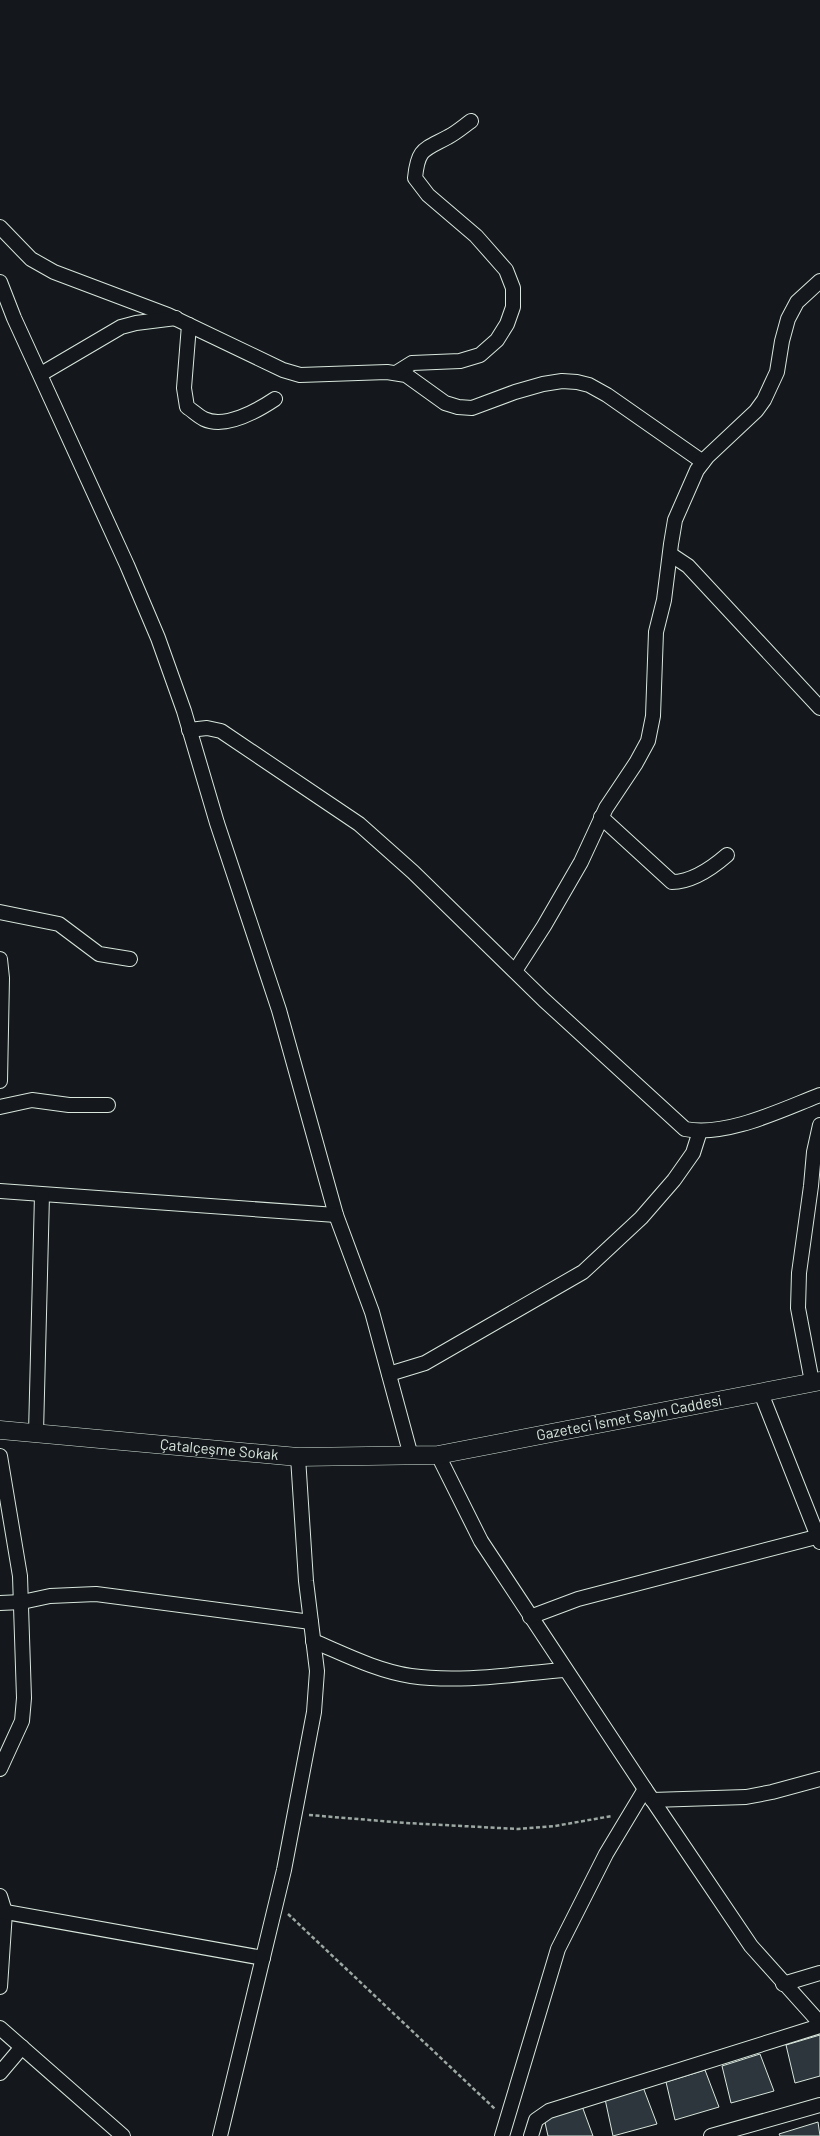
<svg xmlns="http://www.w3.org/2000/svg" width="820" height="2136" viewBox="0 0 820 2136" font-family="Barlow,sans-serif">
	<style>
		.building { fill: #2c363c; stroke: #d8e6dc }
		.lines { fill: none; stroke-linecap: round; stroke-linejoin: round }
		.minor-casing { stroke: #d8e6dc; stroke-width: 16 }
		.tertiary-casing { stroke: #d8e6dc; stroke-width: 19 }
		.path { stroke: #9da8a2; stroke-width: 2.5; stroke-dasharray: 4 2.5; stroke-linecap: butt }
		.minor { stroke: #14181c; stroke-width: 14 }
		.tertiary { stroke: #14181c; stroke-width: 18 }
		.labels { text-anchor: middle; stroke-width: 4; stroke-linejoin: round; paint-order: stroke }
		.street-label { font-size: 15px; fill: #d8e6dc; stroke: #14181c }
	</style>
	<rect width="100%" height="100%" fill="#14181c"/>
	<g class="building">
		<path d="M 820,2035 L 820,2076 L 795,2083 L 786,2045 Z"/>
		<path d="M 760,2054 L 774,2091 L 731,2103 L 722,2066 Z"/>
		<path d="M 705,2070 L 719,2107 L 675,2120 L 666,2082 Z"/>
		<path d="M 643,2087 L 657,2124 L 613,2136 L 605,2099 Z"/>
		<path d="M 582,2106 L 593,2136 L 548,2136 L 544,2118 Z"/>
		<path d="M 818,2122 L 820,2136 L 780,2136 L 779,2134 Z"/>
	</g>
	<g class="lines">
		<g class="minor-casing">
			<g id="minor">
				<path d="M 0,227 L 31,259 L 54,272 L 168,315 L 283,370 L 300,375 L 387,372 L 406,375 L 445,403 L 458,407 L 472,408 L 515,392 L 543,384 L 562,381 L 577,382 L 589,385 L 607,395 L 703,462"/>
				<path d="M 0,282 L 14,318 L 127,565 L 158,638 L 184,711 L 217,823 L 279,1010 L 336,1215 L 372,1312 L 411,1456"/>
				<path d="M 189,325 L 184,388 L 187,407 C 192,410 198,416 204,419 C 225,429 257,411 275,399"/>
				<path d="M 396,373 L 412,363 L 460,361 L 480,355 L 497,340 L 507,324 L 513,307 L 513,288 L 506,270 L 476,236 L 428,195 L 415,178 C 418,148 424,150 448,137 C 456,133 464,126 471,121"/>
				<path d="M 41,374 L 121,327 L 136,323 L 176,318"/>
				<path d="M 670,554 L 688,566 L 820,708"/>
				<path d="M 189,730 L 207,728 L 221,731 L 359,824 L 413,872 L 544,1000 L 685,1129 C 727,1137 781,1110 820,1095"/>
				<path d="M 601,817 L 672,882 C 692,882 712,868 727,855"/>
				<path d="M 0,912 L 59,924 L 99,954 L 130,959"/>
				<path d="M 0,959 L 2,978 L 0,1081"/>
				<path d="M 515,971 L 544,926 L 581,862 L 606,808 L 636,763 L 648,741 L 653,716 L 656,632 L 664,600 L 671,544 L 675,520 L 697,470 L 707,457 L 756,411 L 764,400 L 777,372 L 782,341 L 788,319 L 797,302 L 820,281"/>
				<path d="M 0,1107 L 32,1100 L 69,1105 L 108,1105"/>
				<path d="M 0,1191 L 336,1215"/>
				<path d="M 389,1374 L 425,1363 L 583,1272 L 641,1218 L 674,1180 L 693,1153 L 700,1131"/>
				<path d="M 812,1382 L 798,1308 L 799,1273 L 811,1186 L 814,1152 L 820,1125"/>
				<path d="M 761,1393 L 820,1542"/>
				<path d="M 36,1433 L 42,1195"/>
				<path d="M 438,1455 L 481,1541 L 645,1789 L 751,1946 L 820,2023"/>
				<path d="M 0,1456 L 20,1576 L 24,1698 L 22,1721 L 0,1769"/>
				<path d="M 0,1603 L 22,1602 L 50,1596 L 96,1594 L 311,1622"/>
				<path d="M 530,1617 L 578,1599 L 820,1536"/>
				<path d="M 313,1641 C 344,1654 377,1671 411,1676 C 461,1683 514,1674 564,1670"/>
				<path d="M 652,1800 L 746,1797 L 772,1792 L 820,1779"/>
				<path d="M 0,1896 L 5,1912 L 0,1987"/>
				<path d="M 0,1911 L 263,1958"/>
				<path d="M 783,1984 L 820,1973"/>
				<path d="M 0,2028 L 123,2136"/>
				<path d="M 0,2073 L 22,2047"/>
				<path d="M 220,2136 L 284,1870 L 314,1712 L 317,1671 L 306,1581 L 298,1457"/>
				<path d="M 502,2136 L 558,1949 L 606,1854 L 645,1789"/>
				<path d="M 531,2136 L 536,2120 L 549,2111 L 820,2026"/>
				<path d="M 711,2136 L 820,2105"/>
			</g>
		</g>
		<g class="tertiary-casing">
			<g id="tertiary">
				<path id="s1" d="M 0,1430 L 298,1457 L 438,1455 L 820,1381"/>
			</g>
		</g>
		<g class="path">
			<path d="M 309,1815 L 406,1823 L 518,1829 L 555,1826 L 612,1816"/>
			<path d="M 288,1914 L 495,2109"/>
		</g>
		<use href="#minor" class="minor"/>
		<use href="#tertiary" class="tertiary"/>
	</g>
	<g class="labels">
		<g class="street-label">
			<text dy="5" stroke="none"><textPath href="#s1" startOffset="634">Gazeteci İsmet Sayın Caddesi</textPath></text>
			<text dy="5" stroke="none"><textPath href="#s1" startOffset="220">Çatalçeşme Sokak</textPath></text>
		</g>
	</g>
</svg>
